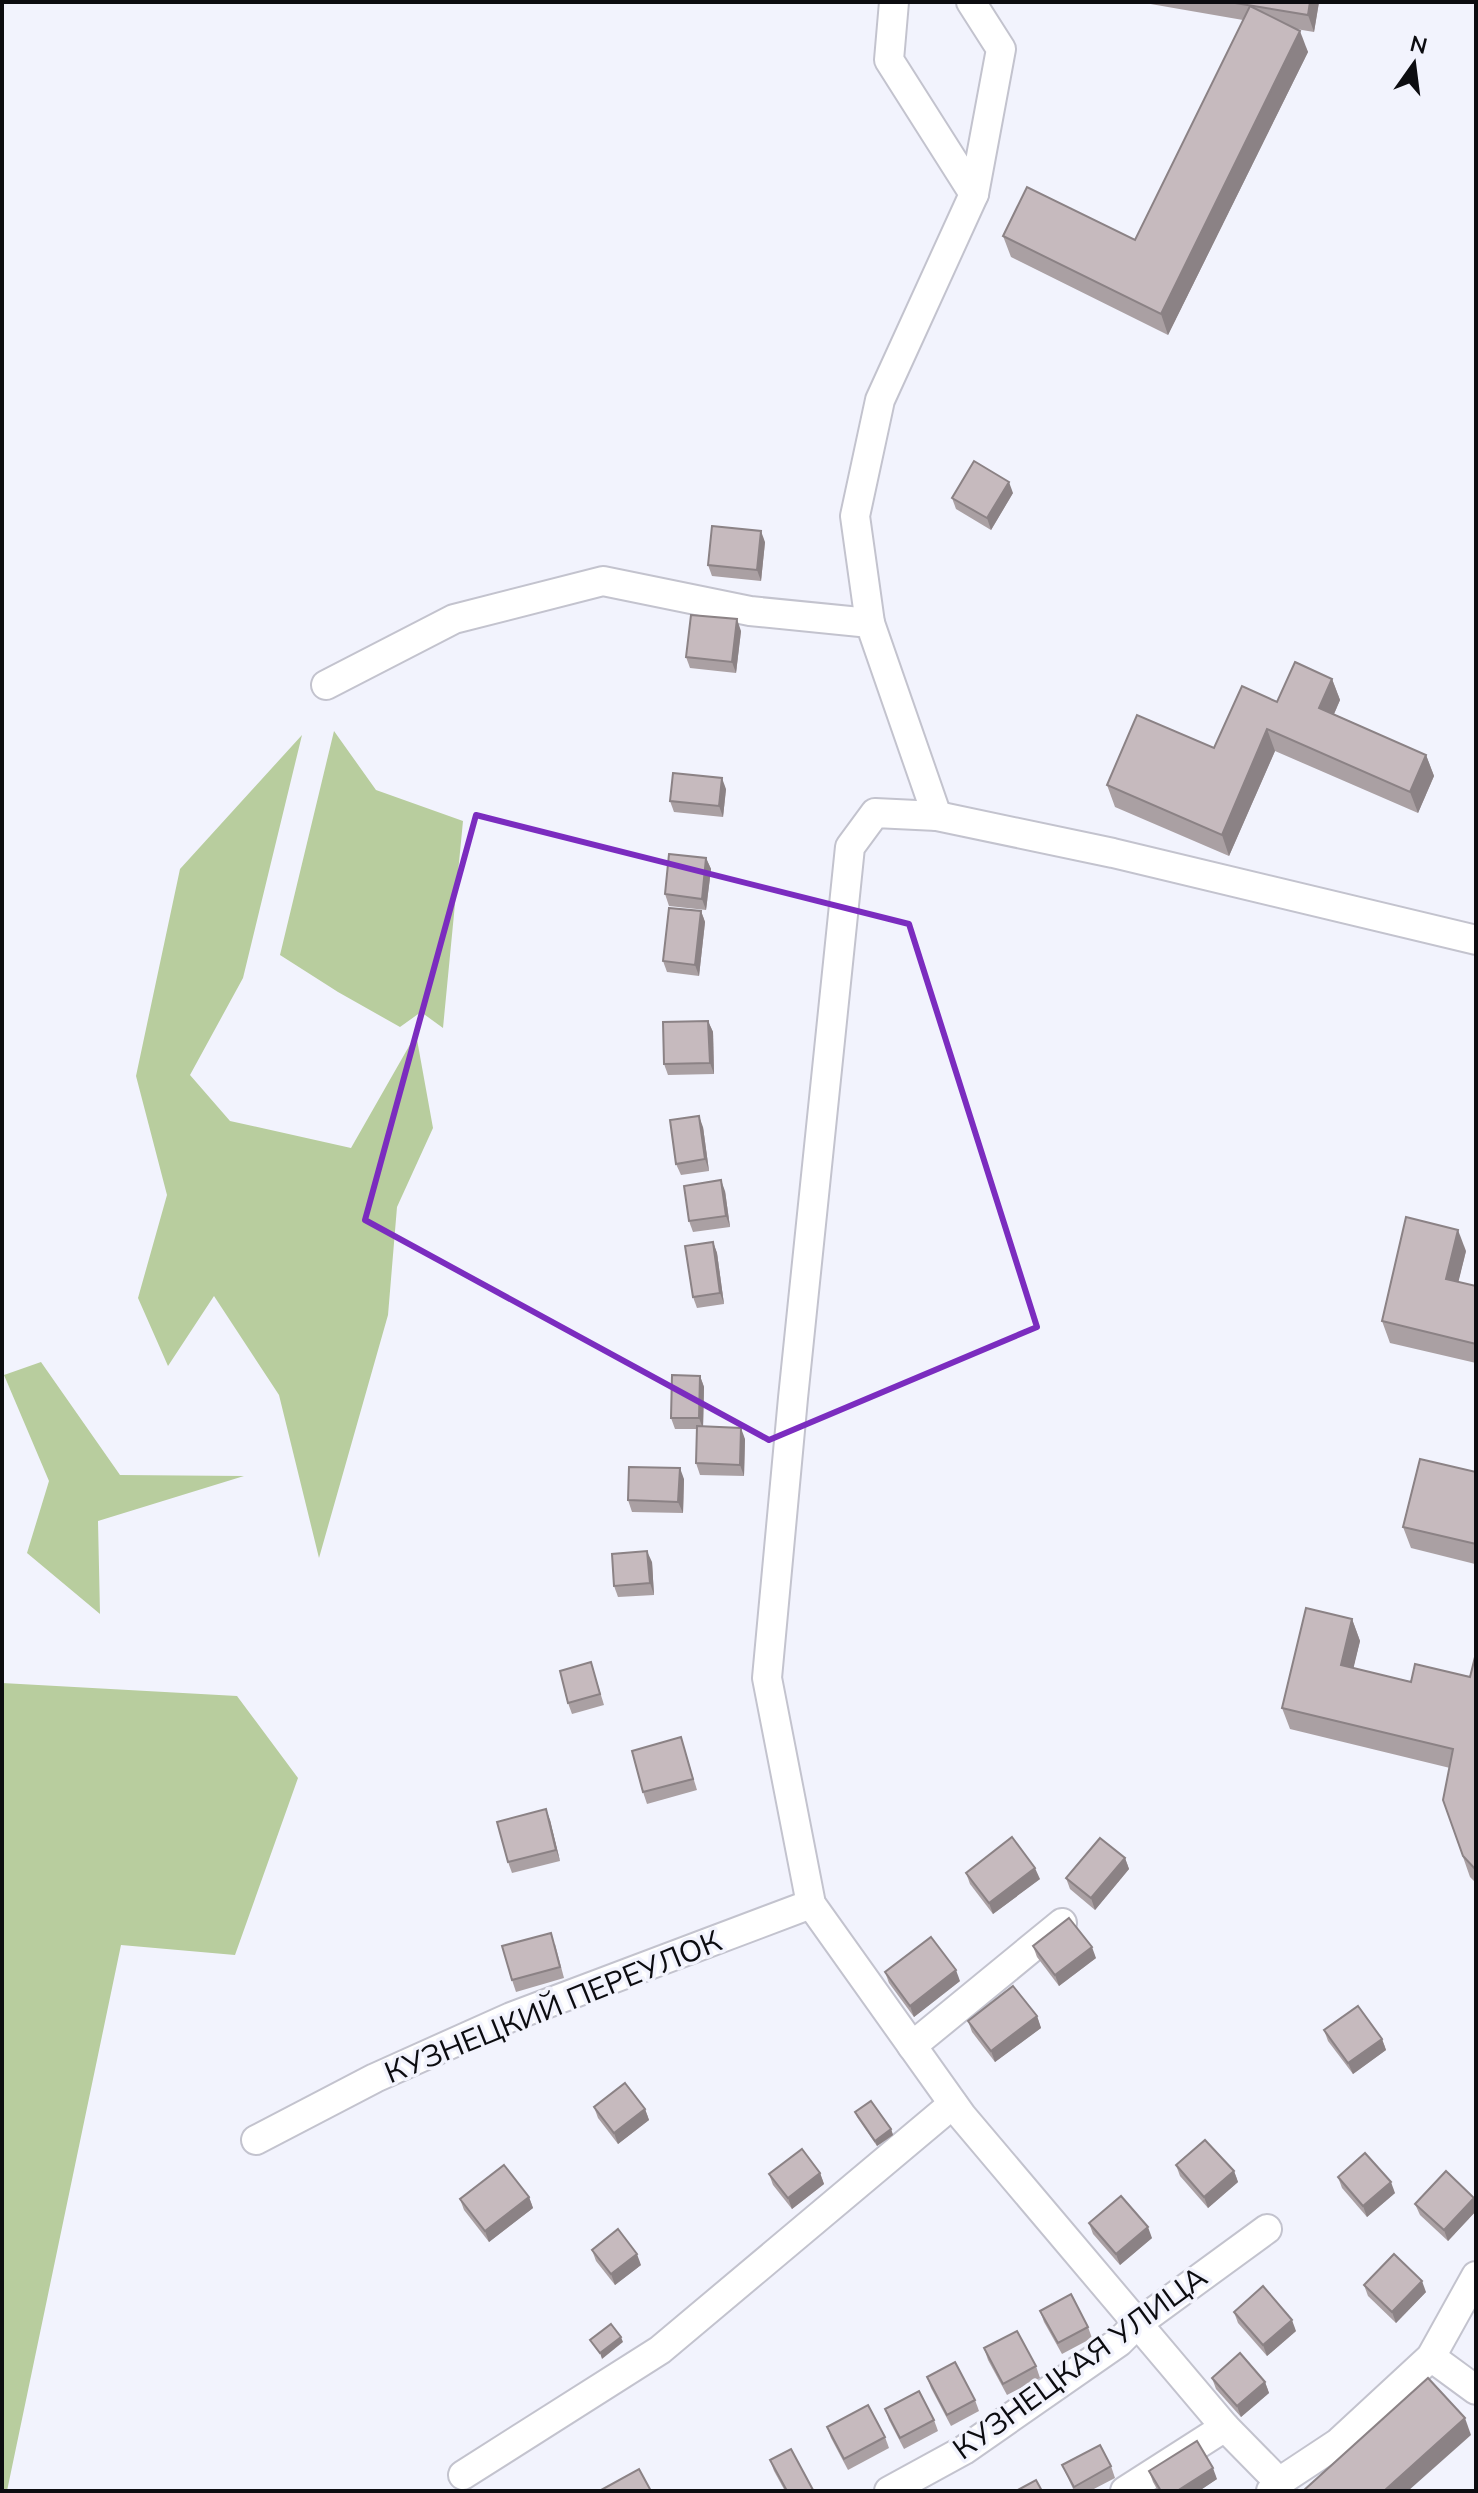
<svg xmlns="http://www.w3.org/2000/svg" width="1478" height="2493" viewBox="0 0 1478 2493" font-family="Mulish,sans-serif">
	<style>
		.green { fill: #b8cd9e }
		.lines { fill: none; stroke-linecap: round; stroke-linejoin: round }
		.minor-casing { stroke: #c3c3ce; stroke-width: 32 }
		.minor { stroke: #fff; stroke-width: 28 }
		.wall { fill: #aaa0a3 }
		.shaded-wall { fill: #8b8285 }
		.building { fill: #c6babe; stroke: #8b8285; stroke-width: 2 }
		.marked { fill: none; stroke: #7b2cbf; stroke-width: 6; stroke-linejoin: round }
		.labels { text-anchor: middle; stroke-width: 7; stroke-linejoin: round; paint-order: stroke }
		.street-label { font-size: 30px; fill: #0c0c10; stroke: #f2f3fd }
	</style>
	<rect width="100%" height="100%" fill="#f2f3fd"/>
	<g class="green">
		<path d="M 334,731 L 376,790 L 463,821 L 443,1028 L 421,1012 L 400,1027 L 338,992 L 280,955 Z"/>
		<path d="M 302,735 L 243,978 L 190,1075 L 230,1121 L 351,1148 L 416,1034 L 433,1128 L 397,1207 L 388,1315 L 319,1558 L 279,1395 L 214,1296 L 168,1366 L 138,1298 L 167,1195 L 136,1076 L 180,869 Z"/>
		<path d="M 41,1362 L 120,1475 L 244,1476 L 98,1521 L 100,1614 L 27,1553 L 49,1481 L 4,1375 Z"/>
		<path d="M 2,1683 L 237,1696 L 298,1778 L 235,1955 L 121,1945 L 7,2491 L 2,2491 Z"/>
	</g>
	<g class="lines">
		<g class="minor-casing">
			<g id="minor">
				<path d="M 971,2 L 1001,49 L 974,194"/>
				<path d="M 870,623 L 855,516 L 880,400 L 974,194 L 889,60 L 894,2"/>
				<path d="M 326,685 L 454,619 L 603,581 L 750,611 L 870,623 L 937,816 L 875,813 L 850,847 L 793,1398 L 767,1678 L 811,1904 L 962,2116 L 1225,2427 L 1279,2482"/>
				<path d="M 937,816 L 1113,853 L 1476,940"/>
				<path d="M 912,2046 L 1062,1923"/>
				<path d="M 256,2140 L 375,2078 L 511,2017 L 811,1904"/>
				<path d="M 1431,2357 L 1476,2390"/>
				<path d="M 463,2475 L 660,2350 L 953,2104"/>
				<path d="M 889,2491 L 964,2450 L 1119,2342 L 1137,2324 L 1267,2229"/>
				<path d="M 1125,2491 L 1225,2427"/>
				<path d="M 1271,2491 L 1279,2482 L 1338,2443 L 1431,2357 L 1476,2276"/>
			</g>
		</g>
		<use href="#minor" class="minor"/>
	</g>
	<g class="wall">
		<path d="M 1139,2 L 1319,2 L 1314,32 L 1296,29 L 1308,52 L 1168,335 L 1011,257 L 1003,236 L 1135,240 L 1243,20 Z"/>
		<path d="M 1013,493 L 991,530 L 956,509 L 952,498 Z"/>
		<path d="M 765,542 L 761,581 L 712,576 L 708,565 Z"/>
		<path d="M 741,631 L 736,673 L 690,668 L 686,657 Z"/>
		<path d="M 1332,679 L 1340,700 L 1334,714 L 1426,755 L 1434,776 L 1418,813 L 1275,751 L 1229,856 L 1115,807 L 1107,785 L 1214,748 L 1277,702 Z"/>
		<path d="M 726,789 L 723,817 L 674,812 L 670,801 Z"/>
		<path d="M 706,858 L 711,869 L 706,910 L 669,906 L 665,894 Z"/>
		<path d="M 701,911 L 705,922 L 699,976 L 667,972 L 663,961 Z"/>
		<path d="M 708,1021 L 713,1032 L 714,1074 L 668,1075 L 664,1064 Z"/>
		<path d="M 703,1127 L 709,1171 L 681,1175 L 676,1164 Z"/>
		<path d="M 725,1191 L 730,1227 L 693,1232 L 689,1221 Z"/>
		<path d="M 713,1242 L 717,1253 L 724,1304 L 697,1308 L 693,1297 Z"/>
		<path d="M 1466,1251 L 1458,1282 L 1476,1286 L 1476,1363 L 1390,1343 L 1382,1321 Z"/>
		<path d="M 700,1376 L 704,1387 L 703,1426 L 745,1439 L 744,1476 L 700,1475 L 696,1463 L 697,1429 L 675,1429 L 671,1418 Z"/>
		<path d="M 1476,1472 L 1476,1574 L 1474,1569 L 1475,1564 L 1411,1548 L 1403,1527 Z"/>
		<path d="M 684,1479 L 683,1513 L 632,1512 L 628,1500 Z"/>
		<path d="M 652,1562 L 654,1595 L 618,1597 L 614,1586 Z"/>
		<path d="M 1352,1619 L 1360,1641 L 1353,1668 L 1411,1682 L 1470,1677 L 1476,1653 L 1476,1883 L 1470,1877 L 1443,1800 L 1450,1768 L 1290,1729 L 1282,1708 Z"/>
		<path d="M 591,1662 L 604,1705 L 572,1714 L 568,1703 Z"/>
		<path d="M 681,1737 L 697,1790 L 647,1804 L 643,1792 Z"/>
		<path d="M 550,1820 L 560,1861 L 512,1873 L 508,1862 Z"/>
		<path d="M 1125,1858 L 1129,1869 L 1095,1910 L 1070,1889 L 1066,1878 Z"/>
		<path d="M 966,1873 L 1040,1879 L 993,1914 L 970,1884 Z"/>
		<path d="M 555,1944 L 564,1978 L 516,1992 L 512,1980 Z"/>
		<path d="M 1033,1946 L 1096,1958 L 1059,1986 L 1037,1957 Z"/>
		<path d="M 885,1972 L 960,1981 L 914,2017 L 889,1983 Z"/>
		<path d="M 1037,2016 L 1041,2028 L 995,2062 L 972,2032 L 968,2021 Z"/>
		<path d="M 1324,2030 L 1382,2039 L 1386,2050 L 1353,2074 L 1328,2041 Z"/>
		<path d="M 594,2107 L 645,2109 L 649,2120 L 618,2144 L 598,2118 Z"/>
		<path d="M 855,2112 L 891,2129 L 893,2135 L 877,2146 L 857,2117 Z"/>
		<path d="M 1176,2165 L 1234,2171 L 1238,2182 L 1208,2208 L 1180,2176 Z"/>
		<path d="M 820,2173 L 824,2184 L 792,2209 L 773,2185 L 769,2174 Z"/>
		<path d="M 1338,2177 L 1395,2193 L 1367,2217 L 1342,2188 Z"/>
		<path d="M 529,2197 L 533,2208 L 489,2242 L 464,2210 L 460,2199 Z"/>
		<path d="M 1476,2203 L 1476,2211 L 1448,2241 L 1420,2215 L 1415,2204 Z"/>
		<path d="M 1089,2223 L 1152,2238 L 1120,2265 L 1093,2234 Z"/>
		<path d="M 592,2250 L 641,2265 L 615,2285 L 596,2261 Z"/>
		<path d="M 1364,2285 L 1426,2292 L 1396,2323 L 1368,2296 Z"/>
		<path d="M 1040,2311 L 1088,2327 L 1092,2338 L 1062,2354 L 1044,2322 Z"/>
		<path d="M 1234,2312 L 1296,2331 L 1267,2356 L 1238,2323 Z"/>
		<path d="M 984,2348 L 1036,2366 L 1040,2378 L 1007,2395 L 988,2360 Z"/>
		<path d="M 927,2377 L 975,2400 L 979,2411 L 951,2426 L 931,2388 Z"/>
		<path d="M 1212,2378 L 1265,2382 L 1269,2393 L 1241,2417 L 1216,2389 Z"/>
		<path d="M 885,2409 L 934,2420 L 938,2431 L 904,2449 L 889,2420 Z"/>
		<path d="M 827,2427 L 885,2437 L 889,2448 L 848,2470 L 831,2438 Z"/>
		<path d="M 791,2449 L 814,2491 L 785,2491 L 774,2471 L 770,2460 Z"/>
		<path d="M 1062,2465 L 1111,2466 L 1115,2478 L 1090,2491 L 1074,2491 Z"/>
		<path d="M 1149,2471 L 1217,2479 L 1199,2491 L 1158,2491 L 1153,2482 Z"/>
	</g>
	<g class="shaded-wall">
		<path d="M 1310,2 L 1319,2 L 1314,32 L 1308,15 Z"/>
		<path d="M 1300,31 L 1308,52 L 1168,335 L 1161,314 Z"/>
		<path d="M 1009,482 L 1013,493 L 991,530 L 987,518 Z"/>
		<path d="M 761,531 L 765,542 L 761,581 L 757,570 Z"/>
		<path d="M 737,619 L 741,631 L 736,673 L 732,662 Z"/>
		<path d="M 1332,679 L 1340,700 L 1327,730 L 1319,708 Z"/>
		<path d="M 1267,729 L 1275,751 L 1229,856 L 1222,835 Z"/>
		<path d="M 1426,755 L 1434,776 L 1418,813 L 1410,792 Z"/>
		<path d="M 722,778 L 726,789 L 723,817 L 719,806 Z"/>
		<path d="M 706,858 L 711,869 L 706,910 L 702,899 Z"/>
		<path d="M 701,911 L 705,922 L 699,976 L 695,965 Z"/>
		<path d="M 708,1021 L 713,1032 L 714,1074 L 710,1063 Z"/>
		<path d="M 699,1116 L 703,1127 L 709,1171 L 705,1159 Z"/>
		<path d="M 721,1180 L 725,1191 L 730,1227 L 726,1216 Z"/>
		<path d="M 1458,1230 L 1466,1251 L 1454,1300 L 1446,1279 Z"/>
		<path d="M 713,1242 L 717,1253 L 724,1304 L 720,1293 Z"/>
		<path d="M 700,1376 L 704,1387 L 703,1429 L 699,1418 Z"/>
		<path d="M 741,1428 L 745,1439 L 744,1476 L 740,1465 Z"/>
		<path d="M 680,1468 L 684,1479 L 683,1513 L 678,1502 Z"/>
		<path d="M 647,1551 L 652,1562 L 654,1595 L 650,1583 Z"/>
		<path d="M 1352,1619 L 1360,1641 L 1349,1687 L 1341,1665 Z"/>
		<path d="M 546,1809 L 550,1820 L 560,1861 L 556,1850 Z"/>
		<path d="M 1125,1858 L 1129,1869 L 1095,1910 L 1091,1898 Z"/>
		<path d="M 1035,1868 L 1040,1879 L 993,1914 L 989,1903 Z"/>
		<path d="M 1092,1947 L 1096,1958 L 1059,1986 L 1055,1975 Z"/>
		<path d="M 956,1970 L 960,1981 L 914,2017 L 910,2006 Z"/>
		<path d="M 1037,2016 L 1041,2028 L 995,2062 L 991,2051 Z"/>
		<path d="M 1382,2039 L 1386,2050 L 1353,2074 L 1348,2063 Z"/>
		<path d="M 645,2109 L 649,2120 L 618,2144 L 614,2133 Z"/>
		<path d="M 891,2129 L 893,2135 L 877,2146 L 875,2141 Z"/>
		<path d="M 1234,2171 L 1238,2182 L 1208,2208 L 1204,2197 Z"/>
		<path d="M 820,2173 L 824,2184 L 792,2209 L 788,2198 Z"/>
		<path d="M 1391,2182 L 1395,2193 L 1367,2217 L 1363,2206 Z"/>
		<path d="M 529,2197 L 533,2208 L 489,2242 L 485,2231 Z"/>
		<path d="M 1474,2198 L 1476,2203 L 1476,2211 L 1448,2241 L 1444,2230 Z"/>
		<path d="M 1148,2227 L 1152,2238 L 1120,2265 L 1116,2254 Z"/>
		<path d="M 637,2254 L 641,2265 L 615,2285 L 611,2274 Z"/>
		<path d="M 1422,2281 L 1426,2292 L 1396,2323 L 1392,2312 Z"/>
		<path d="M 1292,2320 L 1296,2331 L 1267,2356 L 1263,2345 Z"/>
		<path d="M 621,2337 L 623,2342 L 602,2359 L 600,2353 Z"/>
		<path d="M 1265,2382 L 1269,2393 L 1241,2417 L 1237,2406 Z"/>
		<path d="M 1465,2418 L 1471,2435 L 1408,2491 L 1384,2491 Z"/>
		<path d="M 1213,2468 L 1217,2479 L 1199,2491 L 1177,2491 Z"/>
	</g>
	<g class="building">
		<path d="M 1229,2 L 1310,2 L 1308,15 Z"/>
		<path d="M 1250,6 L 1300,31 L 1161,314 L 1003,236 L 1027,187 L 1135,240 Z"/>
		<path d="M 974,461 L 1009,482 L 987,518 L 952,498 Z"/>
		<path d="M 712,526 L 761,531 L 757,570 L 708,565 Z"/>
		<path d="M 691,615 L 737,619 L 732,662 L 686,657 Z"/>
		<path d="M 1295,662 L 1332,679 L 1319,708 L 1426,755 L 1410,792 L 1267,729 L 1222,835 L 1107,785 L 1137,715 L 1214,748 L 1242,686 L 1277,702 Z"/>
		<path d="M 673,773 L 722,778 L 719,806 L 670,801 Z"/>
		<path d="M 669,854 L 706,858 L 702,899 L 665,894 Z"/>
		<path d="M 669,908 L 701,911 L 695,965 L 663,961 Z"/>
		<path d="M 708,1021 L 710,1063 L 664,1064 L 663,1022 Z"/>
		<path d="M 699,1116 L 705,1159 L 676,1164 L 670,1120 Z"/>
		<path d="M 721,1180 L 726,1216 L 689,1221 L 684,1186 Z"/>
		<path d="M 1406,1217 L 1458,1230 L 1446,1279 L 1476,1286 L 1476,1344 L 1382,1321 Z"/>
		<path d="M 713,1242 L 720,1293 L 693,1297 L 685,1246 Z"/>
		<path d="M 672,1375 L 700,1376 L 699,1418 L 671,1418 Z"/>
		<path d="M 697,1426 L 741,1428 L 740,1465 L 696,1463 Z"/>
		<path d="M 1420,1459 L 1476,1472 L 1476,1544 L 1403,1527 Z"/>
		<path d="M 629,1467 L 680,1468 L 678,1502 L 628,1500 Z"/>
		<path d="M 647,1551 L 650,1583 L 614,1586 L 612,1554 Z"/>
		<path d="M 1306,1608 L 1352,1619 L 1341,1665 L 1411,1682 L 1415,1664 L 1470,1677 L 1476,1653 L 1476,1870 L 1463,1856 L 1443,1800 L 1453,1749 L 1282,1708 Z"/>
		<path d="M 591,1662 L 600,1694 L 568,1703 L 560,1671 Z"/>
		<path d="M 681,1737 L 693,1779 L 643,1792 L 632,1751 Z"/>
		<path d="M 546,1809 L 556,1850 L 508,1862 L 497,1822 Z"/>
		<path d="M 1012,1837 L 1035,1868 L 989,1903 L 966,1873 Z"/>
		<path d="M 1100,1838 L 1125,1858 L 1091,1898 L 1066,1878 Z"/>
		<path d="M 1069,1918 L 1092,1947 L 1055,1975 L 1033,1946 Z"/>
		<path d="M 551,1933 L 560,1967 L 512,1980 L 502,1946 Z"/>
		<path d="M 931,1937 L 956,1970 L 910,2006 L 885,1972 Z"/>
		<path d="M 1013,1986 L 1037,2016 L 991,2051 L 968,2021 Z"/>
		<path d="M 1358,2006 L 1382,2039 L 1348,2063 L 1324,2030 Z"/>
		<path d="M 625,2083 L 645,2109 L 614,2133 L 594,2107 Z"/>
		<path d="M 871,2101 L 891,2129 L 875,2141 L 855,2112 Z"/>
		<path d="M 1205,2140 L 1234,2171 L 1204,2197 L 1176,2165 Z"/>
		<path d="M 802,2149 L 820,2173 L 788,2198 L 769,2174 Z"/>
		<path d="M 1365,2153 L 1391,2182 L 1363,2206 L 1338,2177 Z"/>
		<path d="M 504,2165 L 529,2197 L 485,2231 L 460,2199 Z"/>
		<path d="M 1446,2171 L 1474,2198 L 1444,2230 L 1415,2204 Z"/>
		<path d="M 1121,2196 L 1148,2227 L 1116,2254 L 1089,2223 Z"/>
		<path d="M 618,2229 L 637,2254 L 611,2274 L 592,2250 Z"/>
		<path d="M 1394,2254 L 1422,2281 L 1392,2312 L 1364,2285 Z"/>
		<path d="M 1263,2286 L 1292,2320 L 1263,2345 L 1234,2312 Z"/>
		<path d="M 1071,2294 L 1088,2327 L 1058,2343 L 1040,2311 Z"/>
		<path d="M 611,2324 L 621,2337 L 600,2353 L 590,2340 Z"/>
		<path d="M 1017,2331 L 1036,2366 L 1003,2384 L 984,2348 Z"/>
		<path d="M 1240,2353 L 1265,2382 L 1237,2406 L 1212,2378 Z"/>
		<path d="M 955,2362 L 975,2400 L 947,2415 L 927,2377 Z"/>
		<path d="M 1428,2378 L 1465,2418 L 1384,2491 L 1303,2491 Z"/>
		<path d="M 919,2391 L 934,2420 L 900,2438 L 885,2409 Z"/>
		<path d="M 868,2405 L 885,2437 L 844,2459 L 827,2427 Z"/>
		<path d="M 1197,2441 L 1213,2468 L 1177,2491 L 1161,2491 L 1149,2471 Z"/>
		<path d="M 1100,2445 L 1111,2466 L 1074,2487 L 1062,2465 Z"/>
		<path d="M 791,2449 L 813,2490 L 810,2491 L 787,2491 L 770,2460 Z"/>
		<path d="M 639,2469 L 651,2491 L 602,2491 L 601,2490 Z"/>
		<path d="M 1036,2480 L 1042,2491 L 1016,2491 Z"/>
	</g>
	<path class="marked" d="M 476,815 L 909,924 L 1037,1327 L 769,1440 L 365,1220 Z"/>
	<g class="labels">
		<g class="street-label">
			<text transform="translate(553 2007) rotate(-22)" y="10">КУЗНЕЦКИЙ ПЕРЕУЛОК</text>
			<text transform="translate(1080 2363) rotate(-36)" y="10">КУЗНЕЦКАЯ УЛИЦА</text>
		</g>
	</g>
	<rect width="1478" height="2493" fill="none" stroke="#0c0c10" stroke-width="8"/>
	<g transform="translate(1414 64) rotate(14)" stroke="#f2f3fd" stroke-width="6" paint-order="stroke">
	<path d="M0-6L14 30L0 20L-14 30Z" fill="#0c0c10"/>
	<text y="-12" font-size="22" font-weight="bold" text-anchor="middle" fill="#0c0c10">N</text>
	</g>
</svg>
